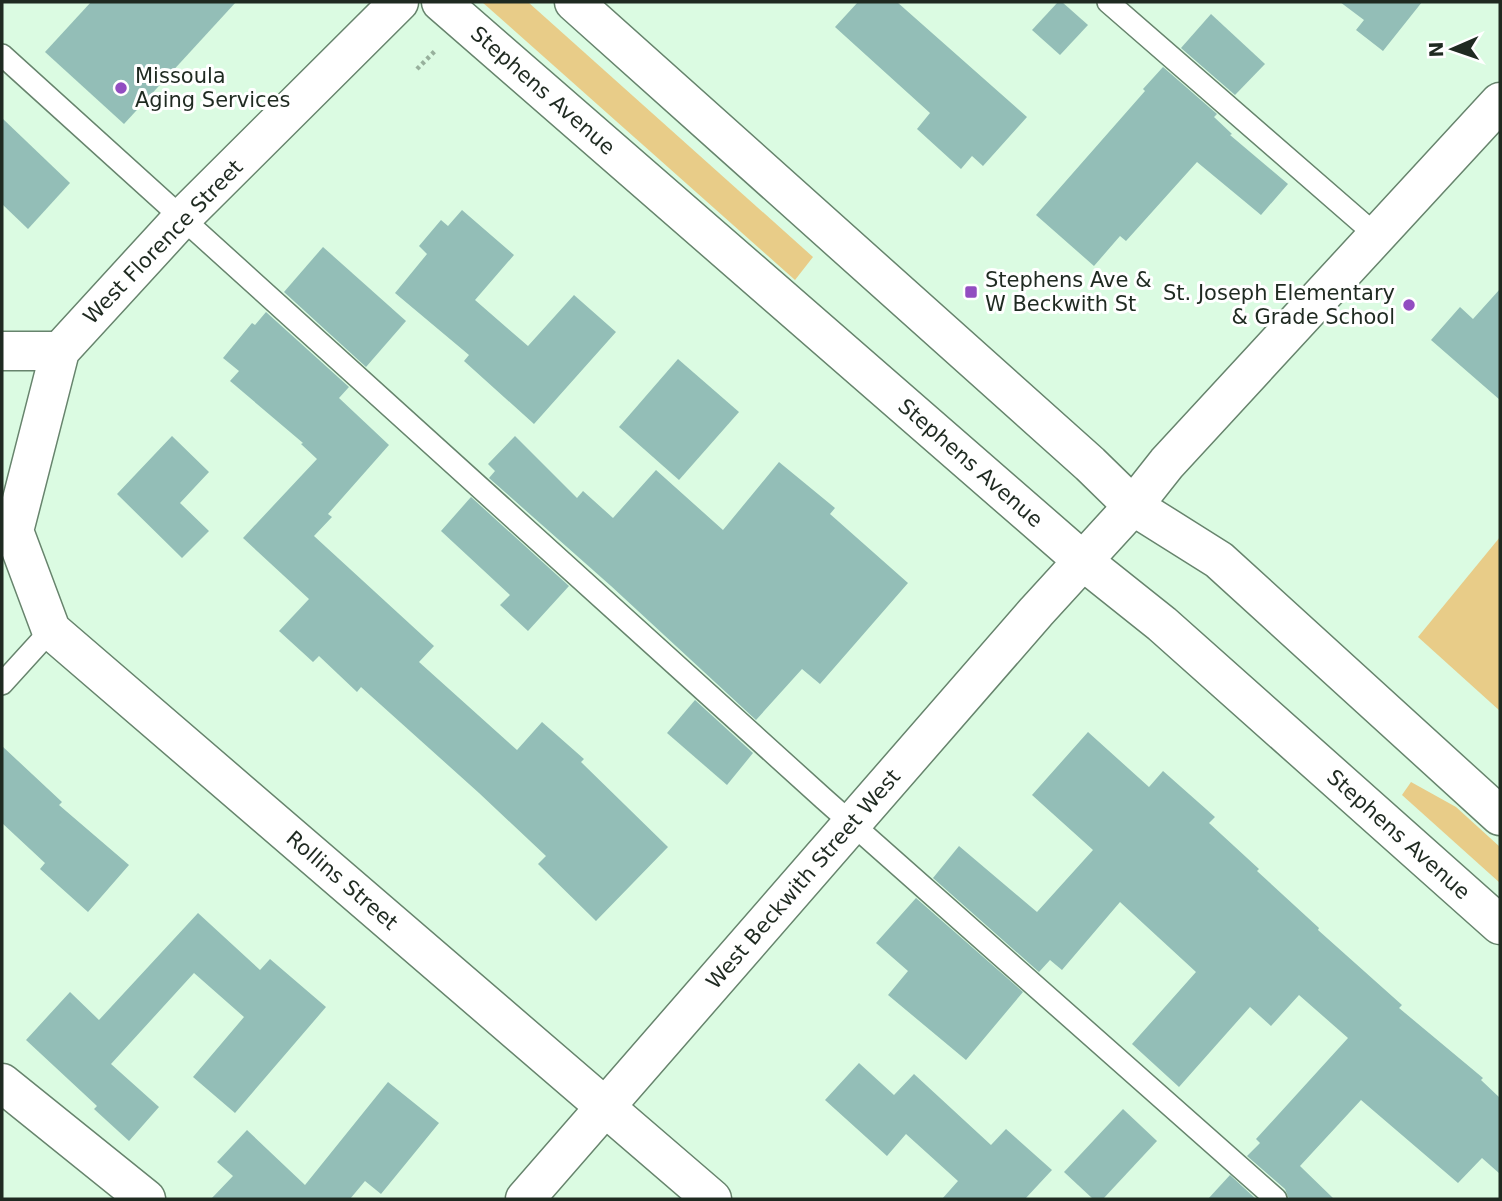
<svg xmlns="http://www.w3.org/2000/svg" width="1502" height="1201" viewBox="0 0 1502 1201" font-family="'DejaVu Sans',sans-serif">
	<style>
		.green { fill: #e8cc88 }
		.building { fill: #93beb7 }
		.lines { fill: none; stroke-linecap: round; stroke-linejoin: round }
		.lane-casing { stroke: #67846d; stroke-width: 24 }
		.street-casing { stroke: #67846d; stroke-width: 41 }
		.secondary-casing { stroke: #67846d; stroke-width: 41 }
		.primary-casing { stroke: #67846d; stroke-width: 41 }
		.path { stroke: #97b09c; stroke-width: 4.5; stroke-dasharray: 3.5 3.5; stroke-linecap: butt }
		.lane { stroke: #fff; stroke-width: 21 }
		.street { stroke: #fff; stroke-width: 38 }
		.secondary { stroke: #fff; stroke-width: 38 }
		.primary { stroke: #fff; stroke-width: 38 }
		.poi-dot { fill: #924dc1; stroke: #fff; stroke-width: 2.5 }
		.labels { text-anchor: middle; stroke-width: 6; stroke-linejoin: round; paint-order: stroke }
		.poi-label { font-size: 21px; fill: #1f2a21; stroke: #fff; text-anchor: start }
		.street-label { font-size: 21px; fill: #1f2a21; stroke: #fff }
	</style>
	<rect width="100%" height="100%" fill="#dbfbe2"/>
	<g class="green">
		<path d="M 482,2 L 528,2 L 813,257 L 795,280 Z"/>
		<path d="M 1500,537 L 1500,711 L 1418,637 Z"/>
		<path d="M 1411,782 L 1456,807 L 1500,847 L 1500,883 L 1402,795 Z"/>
	</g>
	<g class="building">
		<path d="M 91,2 L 236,2 L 124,124 L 45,52 Z"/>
		<path d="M 858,2 L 897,2 L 1027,117 L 983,166 L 972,156 L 961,169 L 917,129 L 930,113 L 835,27 Z"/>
		<path d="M 1058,2 L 1062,2 L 1088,25 L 1060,55 L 1032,30 Z"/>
		<path d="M 1340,2 L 1422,2 L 1383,51 L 1356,30 L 1364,20 Z"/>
		<path d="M 1211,14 L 1265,64 L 1235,95 L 1181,48 Z"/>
		<path d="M 1163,67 L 1217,114 L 1214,117 L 1232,134 L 1230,135 L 1288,184 L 1261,215 L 1197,162 L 1126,241 L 1120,236 L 1094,266 L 1036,215 L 1145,91 L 1143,89 Z"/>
		<path d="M 2,118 L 70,183 L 28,229 L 2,204 Z"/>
		<path d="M 462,210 L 514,255 L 475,300 L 528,346 L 574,295 L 616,332 L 534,424 L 464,361 L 469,355 L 395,293 L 427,254 L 419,246 L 441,220 L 448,226 Z"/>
		<path d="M 323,247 L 406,321 L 366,367 L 284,292 Z"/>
		<path d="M 1500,289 L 1500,400 L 1431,340 L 1460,307 L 1473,319 Z"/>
		<path d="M 266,312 L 349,387 L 339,398 L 389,445 L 328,514 L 332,517 L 314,536 L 434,646 L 419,662 L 517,750 L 542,722 L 584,759 L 581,762 L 668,847 L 596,921 L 538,864 L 546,856 L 479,793 L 361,687 L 357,692 L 319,656 L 313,662 L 279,631 L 309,599 L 243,538 L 317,459 L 301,444 L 303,443 L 230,381 L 239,371 L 223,358 L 252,323 L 255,325 Z"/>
		<path d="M 678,359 L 739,412 L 679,480 L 619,427 Z"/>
		<path d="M 172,436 L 209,472 L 180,503 L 209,531 L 182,558 L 117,494 Z"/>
		<path d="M 515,436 L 577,498 L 583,491 L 613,518 L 656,470 L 723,530 L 779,462 L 835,508 L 830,514 L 908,583 L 820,684 L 802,669 L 756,720 L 611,586 L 489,478 L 495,471 L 488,464 Z"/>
		<path d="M 471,497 L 569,586 L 528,631 L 500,605 L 510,595 L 441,531 Z"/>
		<path d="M 695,700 L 753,753 L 727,785 L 667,733 Z"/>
		<path d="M 1088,732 L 1149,787 L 1163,771 L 1215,817 L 1209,823 L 1259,869 L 1257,871 L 1319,928 L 1318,930 L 1402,1005 L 1399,1008 L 1483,1078 L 1481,1080 L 1500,1098 L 1500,1174 L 1482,1158 L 1458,1183 L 1361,1100 L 1300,1166 L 1334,1199 L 1289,1199 L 1285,1189 L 1247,1156 L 1260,1143 L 1256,1139 L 1348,1038 L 1299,995 L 1271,1026 L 1250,1007 L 1179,1087 L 1132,1044 L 1196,972 L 1120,902 L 1062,970 L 1050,960 L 1039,972 L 933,878 L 959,846 L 1037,912 L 1093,850 L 1032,795 Z"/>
		<path d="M 2,746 L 62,802 L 59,805 L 129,865 L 88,912 L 40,869 L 45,863 L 2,823 Z"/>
		<path d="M 916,898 L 1023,992 L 966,1060 L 888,995 L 908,971 L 876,943 Z"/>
		<path d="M 198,913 L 260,970 L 270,959 L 326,1007 L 235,1113 L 193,1077 L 244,1017 L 194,973 L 111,1064 L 159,1107 L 129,1141 L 94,1109 L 97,1106 L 26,1040 L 70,992 L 99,1020 Z"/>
		<path d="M 859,1063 L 894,1095 L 914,1074 L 991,1145 L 1006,1129 L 1052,1170 L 1025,1199 L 942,1199 L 958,1181 L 906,1134 L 887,1156 L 825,1100 Z"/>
		<path d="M 388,1082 L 439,1123 L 381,1194 L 365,1181 L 350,1199 L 211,1199 L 233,1176 L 217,1162 L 247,1130 L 305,1185 Z"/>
		<path d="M 1123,1109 L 1157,1141 L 1103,1199 L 1093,1199 L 1064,1172 Z"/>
		<path d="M 1230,1175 L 1256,1199 L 1208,1199 Z"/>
	</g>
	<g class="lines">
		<g class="lane-casing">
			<g id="lane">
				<path d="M 1108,2 L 1377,236"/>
				<path d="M 2,55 L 824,799 L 1276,1199"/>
				<path d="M 2,684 L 51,630"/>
			</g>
		</g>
		<g class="street-casing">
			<g id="street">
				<path id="s1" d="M 399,2 L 181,219 L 60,351 L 14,531 L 51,630 L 712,1199"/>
				<path d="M 2,351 L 60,351"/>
				<path d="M 2,1083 L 146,1199"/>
			</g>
		</g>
		<g class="secondary-casing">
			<g id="secondary">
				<path id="s2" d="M 525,1199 L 1036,612 L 1133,506 L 1167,463 L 1500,102"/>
			</g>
		</g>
		<g class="primary-casing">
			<g id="primary">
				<path id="s3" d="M 441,2 L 1083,561 L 1162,624 L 1500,925"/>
				<path d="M 574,2 L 1090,464 L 1133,506 L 1219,560 L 1500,816"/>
			</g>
		</g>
		<path class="path" d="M 417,69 L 435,51"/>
		<use href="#lane" class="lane"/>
		<use href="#street" class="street"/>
		<use href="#secondary" class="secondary"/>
		<use href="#primary" class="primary"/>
	</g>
	<g class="poi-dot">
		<circle cx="121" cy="88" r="7"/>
		<rect x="964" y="285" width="14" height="14" rx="3.5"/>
		<circle cx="1409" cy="305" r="7"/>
	</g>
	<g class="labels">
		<g class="poi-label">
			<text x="135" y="83">Missoula<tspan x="135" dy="24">Aging Services</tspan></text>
			<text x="985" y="287">Stephens Ave &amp;<tspan x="985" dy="24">W Beckwith St</tspan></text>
			<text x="1395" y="300" text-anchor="end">St. Joseph Elementary<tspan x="1395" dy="24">&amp; Grade School</tspan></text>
		</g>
		<g class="street-label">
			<text dy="7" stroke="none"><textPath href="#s3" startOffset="135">Stephens Avenue</textPath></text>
			<text transform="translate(163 242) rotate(-46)" y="7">West Florence Street</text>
			<text dy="7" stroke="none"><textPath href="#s3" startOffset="702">Stephens Avenue</textPath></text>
			<text dy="7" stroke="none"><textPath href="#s3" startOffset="1269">Stephens Avenue</textPath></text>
			<text dy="7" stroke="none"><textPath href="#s1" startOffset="1162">Rollins Street</textPath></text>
			<text dy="7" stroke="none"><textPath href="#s2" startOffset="424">West Beckwith Street West</textPath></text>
		</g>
	</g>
	<rect width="1502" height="1201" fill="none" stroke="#1f2a21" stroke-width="7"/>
	<g transform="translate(1453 49) rotate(268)" stroke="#ffffff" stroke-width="5" paint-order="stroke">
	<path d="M0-5L12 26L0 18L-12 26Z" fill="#1f2a21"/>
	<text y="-10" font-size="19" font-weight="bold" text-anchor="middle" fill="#1f2a21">N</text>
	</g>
</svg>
